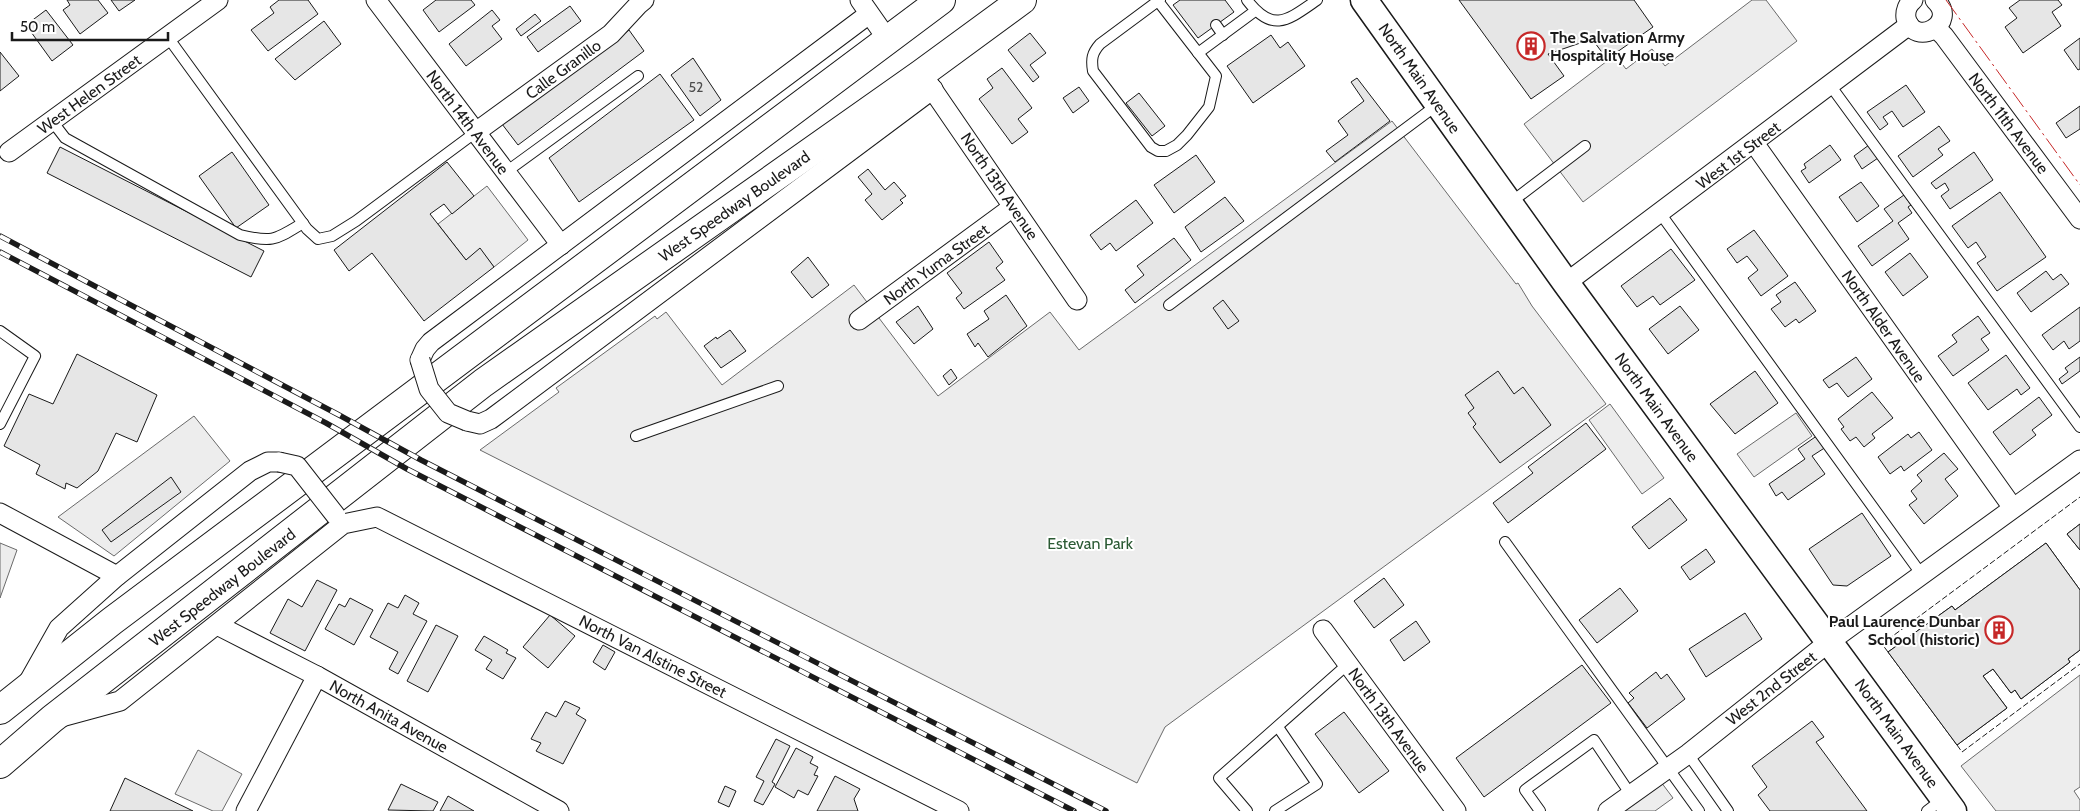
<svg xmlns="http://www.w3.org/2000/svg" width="2080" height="811" viewBox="0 0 2080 811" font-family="Cabin,sans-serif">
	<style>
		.built { fill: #ededed; stroke: #6a6a6a }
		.building { fill: #e6e6e6; stroke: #1a1a1a }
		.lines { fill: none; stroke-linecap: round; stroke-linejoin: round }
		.service-casing { stroke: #1a1a1a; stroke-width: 12 }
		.minor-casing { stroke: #1a1a1a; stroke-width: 21 }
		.secondary-casing { stroke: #1a1a1a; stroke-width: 29 }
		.primary-casing { stroke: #1a1a1a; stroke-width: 30 }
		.service { stroke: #fff; stroke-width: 10 }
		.minor { stroke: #fff; stroke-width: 19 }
		.secondary { stroke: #fff; stroke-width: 26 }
		.primary { stroke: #fff; stroke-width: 28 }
		.rail-casing { stroke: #1a1a1a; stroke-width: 5.5 }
		.rail { stroke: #fff; stroke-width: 4; stroke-dasharray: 11; stroke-linecap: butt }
		.minor-bridge-casing { stroke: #1a1a1a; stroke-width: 21; stroke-linecap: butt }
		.minor-bridge { stroke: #fff; stroke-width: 19 }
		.fence { stroke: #1a1a1a; stroke-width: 1; stroke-dasharray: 6 2.5; stroke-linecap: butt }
		.power { stroke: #c62828; stroke-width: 1; stroke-dasharray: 18 4 2.5 4; stroke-linecap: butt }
		.labels { text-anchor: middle; stroke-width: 4; stroke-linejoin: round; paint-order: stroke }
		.number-label { font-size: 14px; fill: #4d4d4d }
		.poi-label { font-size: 16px; font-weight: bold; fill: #1a1a1a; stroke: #fff; text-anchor: start }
		.street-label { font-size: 16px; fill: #1a1a1a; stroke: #fff }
		.park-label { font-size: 16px; fill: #2b5a34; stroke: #fff }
	</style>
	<rect width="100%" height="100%" fill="#fff"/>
	<g class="built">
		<path d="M 1752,0 L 1766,0 L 1797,41 L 1583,202 L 1524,124 L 1615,55 L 1626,69 L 1652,49 L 1665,66 Z"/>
		<path d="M 1392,121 L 1516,284 L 1518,283 L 1532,306 L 1606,404 L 1165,727 L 1137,783 L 480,450 L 559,392 L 556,388 L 655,316 L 657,319 L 666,312 L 722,385 L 854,285 L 938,396 L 1050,312 L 1079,350 Z"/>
		<path d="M 487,186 L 528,240 L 494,267 L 480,249 L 466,260 L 438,224 Z"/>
		<path d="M 1610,404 L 1664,478 L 1642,494 L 1589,420 Z"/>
		<path d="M 1796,413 L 1812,436 L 1754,477 L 1737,454 Z"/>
		<path d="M 194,416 L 230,461 L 114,556 L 58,517 Z"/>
		<path d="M 0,543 L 17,550 L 0,598 Z"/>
		<path d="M 2080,675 L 2080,787 L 2074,791 L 2080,800 L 2080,811 L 1996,811 L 1961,766 Z"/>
		<path d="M 198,750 L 242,774 L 222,811 L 213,811 L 175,794 Z"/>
		<path d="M 1661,782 L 1673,798 L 1655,811 L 1622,811 Z"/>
	</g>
	<g class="building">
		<path d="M 67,0 L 98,0 L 108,13 L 80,34 L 63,10 L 70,5 Z"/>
		<path d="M 111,0 L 135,0 L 119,11 Z"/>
		<path d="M 279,0 L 308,0 L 318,14 L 268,51 L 251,30 L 274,13 L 270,7 Z"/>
		<path d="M 436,0 L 471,0 L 475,5 L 439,32 L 423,10 Z"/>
		<path d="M 1180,0 L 1225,0 L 1234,12 L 1198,38 L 1173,5 Z"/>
		<path d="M 1459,0 L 1634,0 L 1653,27 L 1607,59 L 1592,39 L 1548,54 L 1564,76 L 1531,99 Z"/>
		<path d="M 2020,0 L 2058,0 L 2062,5 L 2052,12 L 2061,26 L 2023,53 L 2005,27 L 2017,18 L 2009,8 Z"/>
		<path d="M 570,6 L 581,21 L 538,52 L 527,37 Z"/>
		<path d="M 46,10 L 73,45 L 52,61 L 26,25 Z"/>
		<path d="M 492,10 L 500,20 L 492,26 L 502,39 L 466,66 L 449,44 Z"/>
		<path d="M 535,14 L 541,21 L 521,36 L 516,29 Z"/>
		<path d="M 324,21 L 341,44 L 295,80 L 275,59 Z"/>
		<path d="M 629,30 L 644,51 L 518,145 L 502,124 Z"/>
		<path d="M 1030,33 L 1046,53 L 1030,65 L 1039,77 L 1033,82 L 1008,50 Z"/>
		<path d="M 1271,35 L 1280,48 L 1288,42 L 1305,66 L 1253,103 L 1227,66 Z"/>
		<path d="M 2080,38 L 2080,69 L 2078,70 L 2064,50 Z"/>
		<path d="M 0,52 L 19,76 L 0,91 Z"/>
		<path d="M 693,58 L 721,100 L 700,116 L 671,75 Z"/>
		<path d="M 1002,68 L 1032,108 L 1018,119 L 1028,132 L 1012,144 L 979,99 L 993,88 L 987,79 Z"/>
		<path d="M 660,74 L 694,120 L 579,202 L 549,158 Z"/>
		<path d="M 1357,78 L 1390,121 L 1335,162 L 1326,151 L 1348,135 L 1338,121 L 1364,101 L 1351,82 Z"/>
		<path d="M 1906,85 L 1925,112 L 1903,127 L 1892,111 L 1883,117 L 1888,124 L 1880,130 L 1867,112 Z"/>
		<path d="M 1079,87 L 1089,101 L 1073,113 L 1063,98 Z"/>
		<path d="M 1139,93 L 1165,126 L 1152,136 L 1126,103 Z"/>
		<path d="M 2080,106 L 2080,129 L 2066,138 L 2056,123 Z"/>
		<path d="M 1939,126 L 1950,141 L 1938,149 L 1943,155 L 1913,177 L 1898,156 Z"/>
		<path d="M 1830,145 L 1841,160 L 1809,183 L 1801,171 L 1806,168 L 1804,164 Z"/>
		<path d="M 1869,145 L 1878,158 L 1862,169 L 1854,156 Z"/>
		<path d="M 60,147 L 264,251 L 251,277 L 47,173 Z"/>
		<path d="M 232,152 L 269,205 L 236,228 L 199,176 Z"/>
		<path d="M 1974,152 L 1993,180 L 1950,209 L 1941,196 L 1949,190 L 1945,183 L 1936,189 L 1931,183 Z"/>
		<path d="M 1196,155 L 1215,182 L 1174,213 L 1154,185 Z"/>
		<path d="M 447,162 L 474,196 L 452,214 L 444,204 L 430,214 L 466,260 L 480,248 L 494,267 L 424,321 L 372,253 L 349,271 L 334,250 Z"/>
		<path d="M 868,169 L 885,190 L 894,182 L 906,196 L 900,200 L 903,203 L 882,220 L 865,200 L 872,194 L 858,177 Z"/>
		<path d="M 1861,182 L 1879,206 L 1857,222 L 1839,197 Z"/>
		<path d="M 2000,192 L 2046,257 L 1997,291 L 1977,263 L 1986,257 L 1976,242 L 1968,248 L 1952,226 Z"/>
		<path d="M 1904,195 L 1911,205 L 1908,207 L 1912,213 L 1898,223 L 1909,239 L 1872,266 L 1858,246 L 1893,221 L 1884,209 Z"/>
		<path d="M 1225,197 L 1244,221 L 1201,252 L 1185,227 Z"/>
		<path d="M 1136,200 L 1153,223 L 1116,251 L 1110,243 L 1101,250 L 1090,235 Z"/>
		<path d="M 1754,230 L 1788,276 L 1761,296 L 1748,278 L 1758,270 L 1747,256 L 1737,263 L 1727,249 Z"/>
		<path d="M 1174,238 L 1191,260 L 1135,303 L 1125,290 L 1144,275 L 1137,266 Z"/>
		<path d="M 989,242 L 1003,262 L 996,268 L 1005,280 L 964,309 L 956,298 L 962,293 L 947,273 Z"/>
		<path d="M 1671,249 L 1695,280 L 1660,305 L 1653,296 L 1637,307 L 1621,286 Z"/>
		<path d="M 1910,253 L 1928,277 L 1903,296 L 1885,272 Z"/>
		<path d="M 808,257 L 829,285 L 812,298 L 791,272 Z"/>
		<path d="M 2046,271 L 2053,280 L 2061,274 L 2069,284 L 2031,312 L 2017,293 Z"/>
		<path d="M 1795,282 L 1816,311 L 1799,323 L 1796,319 L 1785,327 L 1771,309 L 1781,302 L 1776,295 Z"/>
		<path d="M 1006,295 L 1027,326 L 988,357 L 978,343 L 975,347 L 967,334 L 989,319 L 984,311 Z"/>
		<path d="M 1223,300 L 1239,321 L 1228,329 L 1213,308 Z"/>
		<path d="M 918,306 L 933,329 L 914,344 L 896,322 Z"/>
		<path d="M 1680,306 L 1699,330 L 1668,354 L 1649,329 Z"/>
		<path d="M 2080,307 L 2080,341 L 2069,349 L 2064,341 L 2053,350 L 2042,335 Z"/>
		<path d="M 1978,316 L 1990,333 L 1981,339 L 1989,350 L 1953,376 L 1938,356 L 1957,342 L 1952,335 Z"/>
		<path d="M 730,330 L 746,351 L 721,368 L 704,346 L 716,337 L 717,339 Z"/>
		<path d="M 77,354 L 157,395 L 137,442 L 116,433 L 98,471 L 77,488 L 66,483 L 65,489 L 36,474 L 40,465 L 4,446 L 29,394 L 53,404 Z"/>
		<path d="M 2006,355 L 2030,388 L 2021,395 L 2017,389 L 1988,410 L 1968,383 Z"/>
		<path d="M 1856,357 L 1872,379 L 1848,397 L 1837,383 L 1829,388 L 1823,380 Z"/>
		<path d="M 2080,357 L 2080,371 L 2062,384 L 2059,379 L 2068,372 L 2065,368 Z"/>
		<path d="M 951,369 L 957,378 L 949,385 L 943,376 Z"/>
		<path d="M 1498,371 L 1514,394 L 1523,387 L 1551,425 L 1500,463 L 1473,427 L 1476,424 L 1468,413 L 1474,408 L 1465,395 Z"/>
		<path d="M 1755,371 L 1778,403 L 1735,434 L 1710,404 Z"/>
		<path d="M 1872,392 L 1893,418 L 1872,434 L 1875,438 L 1864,447 L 1856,437 L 1850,441 L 1841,429 L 1844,427 L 1838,419 Z"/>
		<path d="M 2039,397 L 2052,415 L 2032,430 L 2036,435 L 2010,455 L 1993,432 Z"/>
		<path d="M 1586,423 L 1606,449 L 1508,523 L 1493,503 L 1533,473 L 1528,467 Z"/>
		<path d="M 1919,432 L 1932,450 L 1904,471 L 1901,466 L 1890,474 L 1878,457 L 1908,434 L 1911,438 Z"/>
		<path d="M 1818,435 L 1826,447 L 1812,456 L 1825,474 L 1788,500 L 1782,492 L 1776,496 L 1769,484 L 1805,459 L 1798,449 Z"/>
		<path d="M 1944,453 L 1958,469 L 1945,479 L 1958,496 L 1924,524 L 1909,505 L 1917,499 L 1911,491 L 1922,481 L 1917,475 Z"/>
		<path d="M 171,477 L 181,492 L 111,542 L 102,530 Z"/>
		<path d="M 1670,498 L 1687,520 L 1649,549 L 1632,527 Z"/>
		<path d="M 1862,513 L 1891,556 L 1847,586 L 1833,585 L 1809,549 Z"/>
		<path d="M 2080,524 L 2080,550 L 2067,534 Z"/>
		<path d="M 2080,524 L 2080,550 L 2067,534 Z"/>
		<path d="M 2046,543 L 2080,590 L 2080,650 L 2068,659 L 2070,662 L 2021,699 L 2015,690 L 2011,693 L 1993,669 L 1983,676 L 2007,708 L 1957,745 L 1888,652 L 1952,606 L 1955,610 Z"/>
		<path d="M 2046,543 L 2080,590 L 2080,650 L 2068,659 L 2070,662 L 2021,699 L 2015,690 L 2011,693 L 1993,669 L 1983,676 L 2007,708 L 1957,745 L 1888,652 L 1952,606 L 1955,610 Z"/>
		<path d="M 1706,549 L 1715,562 L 1690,580 L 1681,567 Z"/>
		<path d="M 1384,578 L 1404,605 L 1374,628 L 1354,601 Z"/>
		<path d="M 317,580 L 337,590 L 305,651 L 270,633 L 288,599 L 302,607 Z"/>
		<path d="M 1620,588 L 1638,611 L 1597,643 L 1579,620 Z"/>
		<path d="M 405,595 L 419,603 L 413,614 L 427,621 L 398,674 L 389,669 L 398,652 L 370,637 L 388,603 L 398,608 Z"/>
		<path d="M 350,598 L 373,610 L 354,645 L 325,629 L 339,604 L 345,607 Z"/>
		<path d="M 1745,613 L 1762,639 L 1706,677 L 1689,649 Z"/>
		<path d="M 550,615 L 575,636 L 548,668 L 523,647 Z"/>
		<path d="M 1416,621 L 1430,642 L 1404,661 L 1390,640 Z"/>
		<path d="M 436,625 L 458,636 L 428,692 L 407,681 Z"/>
		<path d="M 484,636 L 508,650 L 506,653 L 516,658 L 503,679 L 486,669 L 492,660 L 475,650 Z"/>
		<path d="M 603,645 L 615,652 L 605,670 L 593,662 Z"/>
		<path d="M 1582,665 L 1611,703 L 1484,797 L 1456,758 Z"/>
		<path d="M 1656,672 L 1661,679 L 1667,674 L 1685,699 L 1647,728 L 1628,703 L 1634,698 L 1629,693 Z"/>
		<path d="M 565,701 L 580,708 L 576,714 L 586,720 L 563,764 L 536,751 L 541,743 L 531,739 L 546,712 L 556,717 Z"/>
		<path d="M 1344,712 L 1389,771 L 1359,793 L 1315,734 Z"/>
		<path d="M 1812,721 L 1824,737 L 1816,742 L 1867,811 L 1770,811 L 1758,795 L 1767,787 L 1752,766 Z"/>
		<path d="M 776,739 L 790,746 L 772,782 L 775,784 L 763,805 L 754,801 L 764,781 L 756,777 Z"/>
		<path d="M 796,748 L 813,757 L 810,763 L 818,767 L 814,775 L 818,776 L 808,795 L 798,790 L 794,798 L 775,787 Z"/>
		<path d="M 835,776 L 860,789 L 854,799 L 858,811 L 817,811 Z"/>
		<path d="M 125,778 L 193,811 L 110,811 Z"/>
		<path d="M 401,784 L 438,802 L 433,811 L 388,810 Z"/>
		<path d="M 725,786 L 736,791 L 729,807 L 718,802 Z"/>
		<path d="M 448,796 L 474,811 L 440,811 Z"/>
	</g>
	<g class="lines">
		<g class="service-casing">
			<g id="service">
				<path d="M 1157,0 L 1158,1 L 1216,76 L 1209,107 L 1187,135 L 1177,145 L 1166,151 L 1158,151 L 1151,147 L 1093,71 C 1091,59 1092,53 1100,44 L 1158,1 L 1160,0"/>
				<path d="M 1247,0 C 1273,34 1288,20 1317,0"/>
				<path d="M 1216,25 L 1223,35"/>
				<path d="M 167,36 L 307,229 L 318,239 L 332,236 L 356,221 L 476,132"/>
				<path d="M 1198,53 L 1255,11"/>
				<path d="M 1830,85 L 2080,427"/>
				<path d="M 52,121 L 65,138 L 240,235 C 273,243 275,240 303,223"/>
				<path d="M 506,172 L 638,76"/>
				<path d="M 1510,203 L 1585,146"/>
				<path d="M 1660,213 L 1922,575"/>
				<path d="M 1169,305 L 1437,105"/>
				<path d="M 0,331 L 35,356 L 0,424"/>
				<path d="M 636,436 L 778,386"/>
				<path d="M 1505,542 L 1699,811"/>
				<path d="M 1688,754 L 1728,811"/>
				<path d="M 1247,811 L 1219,778 L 1348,664"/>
				<path d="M 1275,811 L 1317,784 L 1278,727"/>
				<path d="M 1540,811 L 1525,790 L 1594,740 L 1631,795"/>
				<path d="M 1927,811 L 1944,798"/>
			</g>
		</g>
		<g class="minor-casing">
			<g id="minor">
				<path d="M 376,0 L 561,245"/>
				<path d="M 860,0 L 888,40"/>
				<path d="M 1913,0 C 1908,4 1905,11 1906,18 C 1914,49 1960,23 1935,0"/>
				<path d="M 1936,28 L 1944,36 L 2080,219"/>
				<path d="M 926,80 L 1077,300"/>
				<path d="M 476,132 L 611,34 L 638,5 L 644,0"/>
				<path d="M 1754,143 L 2013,508"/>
				<path d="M 9,152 L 218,0"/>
				<path d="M 1566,283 L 1909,25"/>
				<path d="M 859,320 L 1013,207"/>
				<path d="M 420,360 L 425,349 L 431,342 L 869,14"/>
				<path d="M 467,421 L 480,424 L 491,419 L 933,89"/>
				<path d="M 0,513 L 117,576"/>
				<path d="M 217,625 L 317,676 L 559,811"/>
				<path d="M 1323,630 L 1456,811"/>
				<path d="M 28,683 L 59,628 L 117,576 L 250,471 L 268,462 L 279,462"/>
				<path d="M 61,717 L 120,701 L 343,524 L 377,517 L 959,811"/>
				<path d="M 246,811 L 317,676"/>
				<path d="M 1608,811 L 1688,754 L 1829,642 L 2080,460"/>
			</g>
		</g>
		<g class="secondary-casing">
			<path id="secondary" d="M 1364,0 L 1566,283 L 1953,811"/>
		</g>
		<g class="primary-casing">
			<g id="primary">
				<path d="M 0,710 L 112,621 L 941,0"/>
				<path d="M 0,764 L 52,719 L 483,383 L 921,74 L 1022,0"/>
			</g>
		</g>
		<use href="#service" class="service"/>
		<use href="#minor" class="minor"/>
		<use href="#secondary" class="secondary"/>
		<use href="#primary" class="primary"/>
		<g class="rail-casing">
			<g id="rail">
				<path d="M 0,236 L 339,415 L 421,460 L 1106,811"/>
				<path d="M 0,252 L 326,423 L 407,469 L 1074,811"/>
			</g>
		</g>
		<use href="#rail" class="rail"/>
		<g class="minor-bridge-casing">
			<g id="minor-bridge">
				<path d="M 420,360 L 429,389 L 448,413 L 467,421"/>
				<path d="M 279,462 L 297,466 L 336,516"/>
			</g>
		</g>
		<use href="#minor-bridge" class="minor-bridge"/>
		<g class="fence">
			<path d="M 1888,652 L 1882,644 L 2080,497"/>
			<path d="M 1957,745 L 1962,752 L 2080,664"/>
		</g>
		<path class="power" d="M 1946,0 L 2080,185"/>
	</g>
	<defs>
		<g id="building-ring" transform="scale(1.4375)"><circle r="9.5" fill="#fff" stroke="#c62828" stroke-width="1.5"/><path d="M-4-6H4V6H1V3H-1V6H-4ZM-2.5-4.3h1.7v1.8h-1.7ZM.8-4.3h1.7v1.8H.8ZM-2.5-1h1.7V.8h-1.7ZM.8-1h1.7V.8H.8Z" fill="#c62828"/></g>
	</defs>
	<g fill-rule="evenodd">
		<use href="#building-ring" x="1531" y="46"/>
		<use href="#building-ring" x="1999" y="630"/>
	</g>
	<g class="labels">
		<g class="number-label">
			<text x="696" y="92">52</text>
		</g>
		<g class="poi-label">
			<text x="1550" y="43">The Salvation Army<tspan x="1550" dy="18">Hospitality House</tspan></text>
			<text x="1980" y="627" text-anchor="end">Paul Laurence Dunbar<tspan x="1980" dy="18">School (historic)</tspan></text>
		</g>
		<g class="street-label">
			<text transform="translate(563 69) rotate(-36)" y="6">Calle Granillo</text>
			<text transform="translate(1420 78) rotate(55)" y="6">North Main Avenue</text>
			<text transform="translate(89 94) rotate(-36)" y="6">West Helen Street</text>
			<text transform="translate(468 122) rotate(53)" y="6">North 14th Avenue</text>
			<text transform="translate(2009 123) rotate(53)" y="6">North 11th Avenue</text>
			<text transform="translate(1738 155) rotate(-37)" y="6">West 1st Street</text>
			<text transform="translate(1000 186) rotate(56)" y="6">North 13th Avenue</text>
			<text transform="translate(734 206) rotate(-35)" y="6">West Speedway Boulevard</text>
			<text transform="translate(936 264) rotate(-36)" y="6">North Yuma Street</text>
			<text transform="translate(1884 326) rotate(55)" y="6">North Alder Avenue</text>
			<text transform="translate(1657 407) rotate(54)" y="6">North Main Avenue</text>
			<text transform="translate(222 587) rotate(-38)" y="6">West Speedway Boulevard</text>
			<text transform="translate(653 656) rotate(27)" y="6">North Van Alstine Street</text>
			<text transform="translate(1771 688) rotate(-38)" y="6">West 2nd Street</text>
			<text transform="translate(389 716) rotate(29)" y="6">North Anita Avenue</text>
			<text transform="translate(1389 720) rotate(54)" y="6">North 13th Avenue</text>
			<text transform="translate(1897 733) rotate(54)" y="6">North Main Avenue</text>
		</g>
		<g class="park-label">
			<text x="1090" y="549">Estevan Park</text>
		</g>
	</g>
	<path d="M12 32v8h156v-8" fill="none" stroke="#1a1a1a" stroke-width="2.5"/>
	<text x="20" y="32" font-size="15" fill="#1a1a1a" stroke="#ffffff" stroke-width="4" paint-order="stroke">50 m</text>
</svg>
